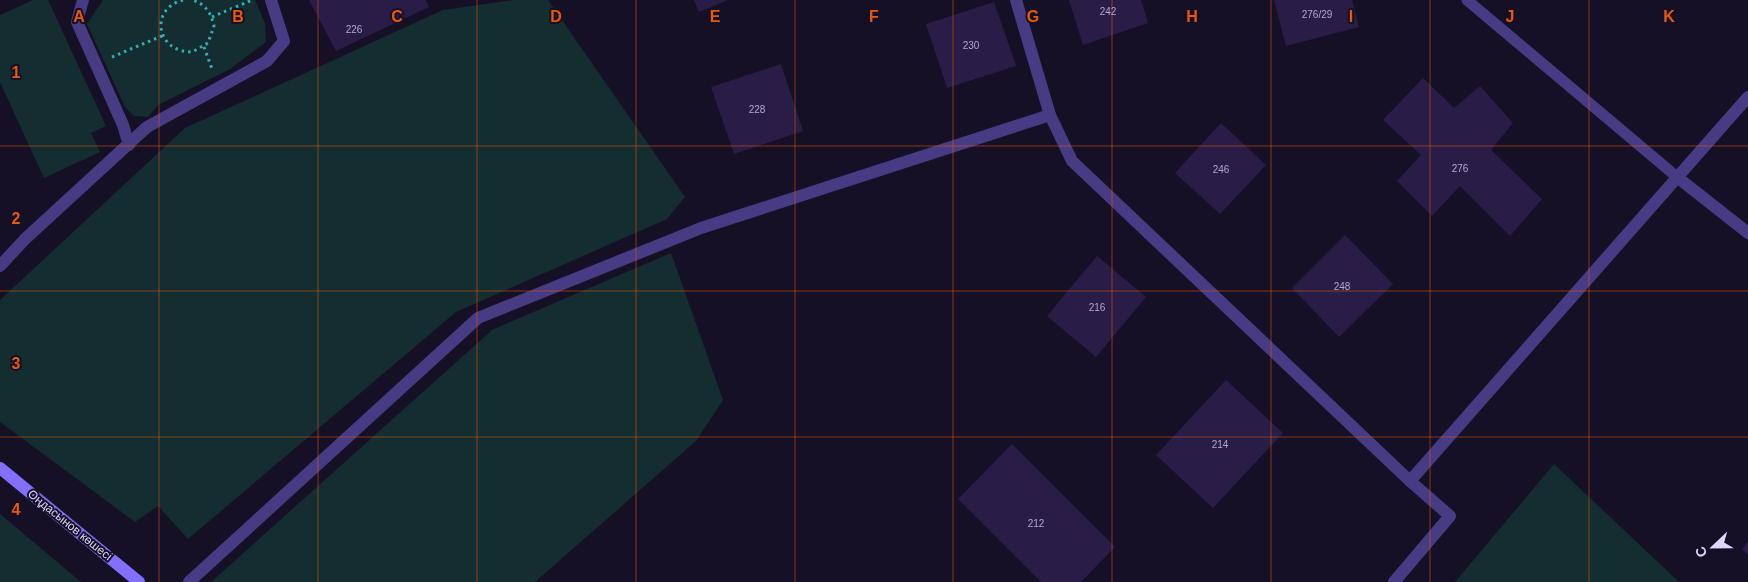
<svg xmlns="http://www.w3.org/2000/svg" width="1748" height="582" viewBox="0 0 1748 582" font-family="Helvetica,sans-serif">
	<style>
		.green { fill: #132d30 }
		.building { fill: #291c46 }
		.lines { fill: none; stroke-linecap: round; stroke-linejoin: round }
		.path { stroke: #32aeb5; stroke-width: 3; stroke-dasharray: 2.5 4; stroke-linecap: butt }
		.lane { stroke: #473c84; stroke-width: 11 }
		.street { stroke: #473c84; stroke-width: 12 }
		.secondary { stroke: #826ffb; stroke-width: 12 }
		.grid { fill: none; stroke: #e8590c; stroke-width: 1; stroke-opacity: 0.55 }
		.labels { text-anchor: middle; stroke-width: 4; stroke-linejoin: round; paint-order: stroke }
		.number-label { font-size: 10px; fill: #b2a8d0 }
		.street-label { font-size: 12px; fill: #dfd6fe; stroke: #161026 }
		.grid-label { font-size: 16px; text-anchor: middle; font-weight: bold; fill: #e8590c; stroke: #161026; stroke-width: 4; stroke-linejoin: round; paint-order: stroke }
	</style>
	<rect width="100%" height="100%" fill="#161026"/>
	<g class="green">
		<path d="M 33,0 L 48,0 L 106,126 L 91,133 L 100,152 L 44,178 L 0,82 L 0,15 Z"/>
		<path d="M 103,0 L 255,0 L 265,23 L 266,42 L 230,69 L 158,105 L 148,117 L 134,116 L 125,107 L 87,24 Z"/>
		<path d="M 513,0 L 548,0 L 685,197 L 667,219 L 456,312 L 188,539 L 158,506 L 135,522 L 0,422 L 0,300 L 185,128 L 443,10 Z"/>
		<path d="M 671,253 L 723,400 L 696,441 L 535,582 L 211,582 L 492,330 Z"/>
		<path d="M 1554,464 L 1679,582 L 1455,582 Z"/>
		<path d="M 0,514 L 81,582 L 0,582 Z"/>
	</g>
	<g class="building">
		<path d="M 309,0 L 426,0 L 429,7 L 336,51 Z"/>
		<path d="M 694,0 L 728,0 L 699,12 Z"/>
		<path d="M 1069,0 L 1141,0 L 1148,23 L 1083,45 Z"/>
		<path d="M 1274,0 L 1352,0 L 1359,27 L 1286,46 Z"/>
		<path d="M 994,2 L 1016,66 L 947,88 L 926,24 Z"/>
		<path d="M 781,64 L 803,131 L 734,154 L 711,87 Z"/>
		<path d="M 1423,78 L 1454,108 L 1480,86 L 1513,123 L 1491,150 L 1542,199 L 1510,236 L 1460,186 L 1432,216 L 1397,181 L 1421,155 L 1383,120 Z"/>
		<path d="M 1221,123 L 1266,165 L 1220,214 L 1175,173 Z"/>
		<path d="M 1345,235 L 1393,284 L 1339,337 L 1292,288 Z"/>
		<path d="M 1097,256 L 1146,297 L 1096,357 L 1047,316 Z"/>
		<path d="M 1226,380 L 1283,433 L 1213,508 L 1156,455 Z"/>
		<path d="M 1012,444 L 1115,547 L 1081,582 L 1041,582 L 958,499 Z"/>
		<path d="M 1748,542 L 1748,555 L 1742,549 Z"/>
	</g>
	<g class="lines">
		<g class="path">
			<path d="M 183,0 C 149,9 156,52 192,52 L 208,43 L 214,26 C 211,12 204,2 190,0"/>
			<path d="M 212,17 L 252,0"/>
			<path d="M 204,47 L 212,69"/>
			<path d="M 112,57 L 162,36"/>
		</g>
		<path class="lane" d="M 1467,0 L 1677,177"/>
		<g class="street">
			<path d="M 83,0 L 77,22 L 123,125 L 129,145"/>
			<path d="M 1016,0 L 1050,115 L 1072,161 L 1410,481"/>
			<path d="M 1677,177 L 1748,233"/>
			<path d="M 0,266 L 25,239 L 147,127 L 267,61 L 284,41 L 271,0"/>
			<path d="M 189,582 L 478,318 L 701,228 L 1050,115"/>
			<path d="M 1394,582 L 1450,516 L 1410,481 L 1748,97"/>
		</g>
		<path class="secondary" d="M 0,468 L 139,582"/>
	</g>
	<path class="grid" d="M 159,0 L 159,582M 318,0 L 318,582M 477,0 L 477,582M 636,0 L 636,582M 795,0 L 795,582M 953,0 L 953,582M 1112,0 L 1112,582M 1271,0 L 1271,582M 1430,0 L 1430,582M 1589,0 L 1589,582M 0,146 L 1748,146M 0,291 L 1748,291M 0,437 L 1748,437"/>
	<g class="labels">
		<g class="number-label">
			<text x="1108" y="15">242</text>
			<text x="1317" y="18">276/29</text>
			<text x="354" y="33">226</text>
			<text x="971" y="49">230</text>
			<text x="757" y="113">228</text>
			<text x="1460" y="172">276</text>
			<text x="1221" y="173">246</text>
			<text x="1342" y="290">248</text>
			<text x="1097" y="311">216</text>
			<text x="1220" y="448">214</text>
			<text x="1036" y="527">212</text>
		</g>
		<g class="street-label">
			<text transform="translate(70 525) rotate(39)" y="4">Оңдасынов көшесі</text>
		</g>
	</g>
	<g class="grid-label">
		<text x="79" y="22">A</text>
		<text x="238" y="22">B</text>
		<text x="397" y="22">C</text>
		<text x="556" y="22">D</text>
		<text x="715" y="22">E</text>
		<text x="874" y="22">F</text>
		<text x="1033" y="22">G</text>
		<text x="1192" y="22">H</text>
		<text x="1351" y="22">I</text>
		<text x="1510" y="22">J</text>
		<text x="1669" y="22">K</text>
		<text x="16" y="78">1</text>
		<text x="16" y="224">2</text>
		<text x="16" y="369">3</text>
		<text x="16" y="515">4</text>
	</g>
	<g transform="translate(1713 547) rotate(248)" stroke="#161026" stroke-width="4" paint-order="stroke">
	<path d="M0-4L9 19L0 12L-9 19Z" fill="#dfd6fe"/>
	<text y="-8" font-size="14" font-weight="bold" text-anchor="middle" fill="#dfd6fe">С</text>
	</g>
</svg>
